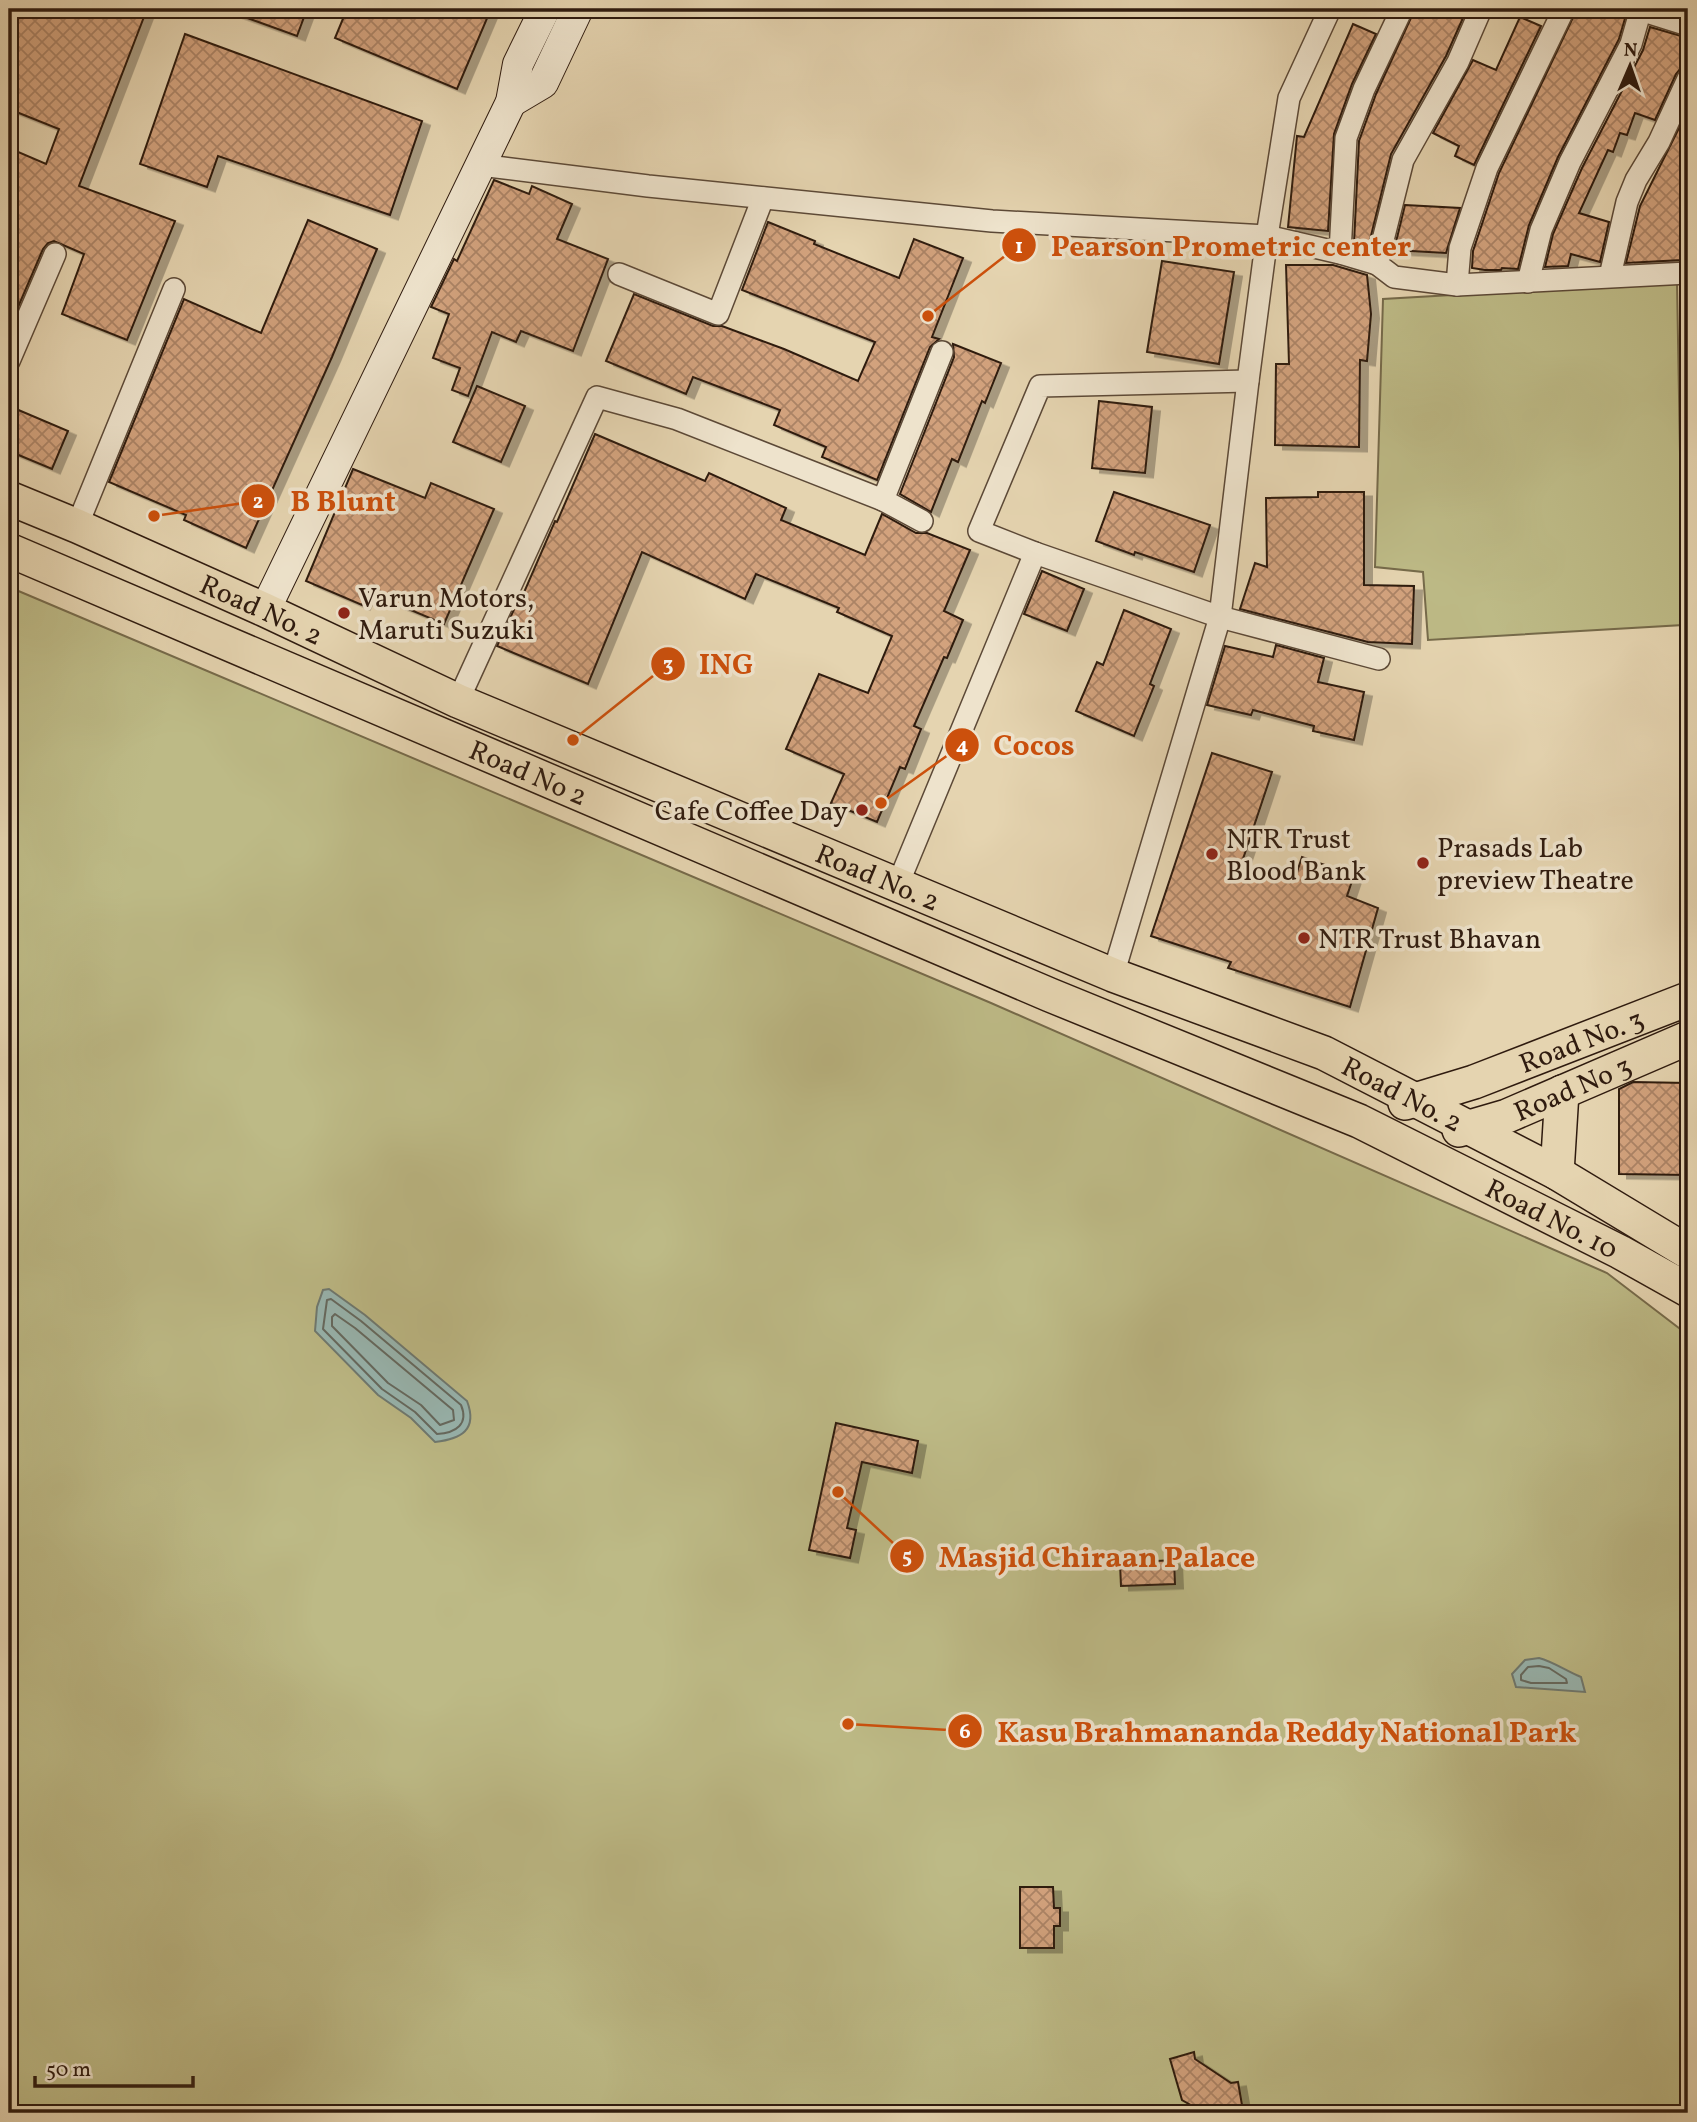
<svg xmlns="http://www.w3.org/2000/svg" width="1697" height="2122" viewBox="0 0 1697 2122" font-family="Vollkorn,serif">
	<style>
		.green { fill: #bdba86; stroke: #766a4a; stroke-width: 2 }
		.water { fill: #98b7b2; stroke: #6e7971; stroke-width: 2 }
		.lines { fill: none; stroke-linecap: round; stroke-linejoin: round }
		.shore { stroke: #646960; stroke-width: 2 }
		.building { fill: url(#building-cross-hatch); stroke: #2f1b0f; stroke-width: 2; filter: url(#shadow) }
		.minor-casing { stroke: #5c4937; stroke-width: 24 }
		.secondary-casing { stroke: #2f1b0f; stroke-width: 32 }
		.primary-casing { stroke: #2f1b0f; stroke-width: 36 }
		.minor { stroke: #eee3cc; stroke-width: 21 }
		.secondary { stroke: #eee3cc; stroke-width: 30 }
		.primary { stroke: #e5d4b0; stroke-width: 33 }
		.poi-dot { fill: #8f2418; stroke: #eee3cc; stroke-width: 2.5 }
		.labels { text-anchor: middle; stroke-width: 7; stroke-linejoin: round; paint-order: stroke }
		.poi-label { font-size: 28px; fill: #2f1b0f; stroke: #eee3cc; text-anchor: start }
		.street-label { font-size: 28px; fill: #2f1b0f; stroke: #eee3cc }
		.leader { fill: none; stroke: #cc500c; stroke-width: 2.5 }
		.callout-dot { fill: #cc500c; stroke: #eee3cc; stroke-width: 2.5 }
		.mark-label { font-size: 21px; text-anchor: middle; font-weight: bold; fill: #fff }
		.callout-label { font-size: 30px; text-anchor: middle; font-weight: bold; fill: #cc500c; stroke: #eee3cc; stroke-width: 7; stroke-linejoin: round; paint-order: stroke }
	</style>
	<defs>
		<pattern id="building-cross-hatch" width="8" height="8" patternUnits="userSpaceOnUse" patternTransform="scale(1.75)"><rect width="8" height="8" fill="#d2a27d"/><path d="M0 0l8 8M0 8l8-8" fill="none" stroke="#ab8365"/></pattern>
		<filter id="shadow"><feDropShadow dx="8" dy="4.5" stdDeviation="0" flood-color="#0004"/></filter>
	</defs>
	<rect width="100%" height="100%" fill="#e5d4b0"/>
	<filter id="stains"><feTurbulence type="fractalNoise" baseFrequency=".00286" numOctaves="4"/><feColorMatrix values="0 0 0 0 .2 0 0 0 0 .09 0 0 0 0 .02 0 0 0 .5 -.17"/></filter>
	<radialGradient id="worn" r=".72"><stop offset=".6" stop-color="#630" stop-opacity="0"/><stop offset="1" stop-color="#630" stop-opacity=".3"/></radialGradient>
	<g class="green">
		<path d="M 1677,282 L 1683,625 L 1428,640 L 1423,572 L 1375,567 L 1383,299 Z"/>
		<path d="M 9,587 L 991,1003 L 1607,1273 L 1688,1335 L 1688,2113 L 9,2113 Z"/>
	</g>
	<g class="water">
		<path d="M 329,1289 L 365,1315 L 467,1401 C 478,1430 461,1439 435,1442 L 411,1418 L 378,1395 L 315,1331 L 317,1307 L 323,1290 Z"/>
		<path d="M 1539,1658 C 1554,1662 1566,1671 1581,1677 L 1585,1692 L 1516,1687 L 1512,1674 L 1525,1660 Z"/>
	</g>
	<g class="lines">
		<g class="shore">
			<path d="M 331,1299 L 361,1321 L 461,1405 C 469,1424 456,1433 437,1434 L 415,1412 L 382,1389 L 323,1329 L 327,1300 Z"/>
			<path d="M 335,1314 L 355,1328 L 453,1410 L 454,1420 L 440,1425 L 421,1405 L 388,1383 L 332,1326 L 332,1317 Z"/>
			<path d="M 1539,1666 L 1549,1668 L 1566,1679 L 1567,1683 L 1531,1683 L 1521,1680 L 1521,1675 L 1528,1667 Z"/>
		</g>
	</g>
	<g class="building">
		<path d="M 9,9 L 147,9 L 79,186 L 175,221 L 127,340 L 62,314 L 84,254 L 54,241 L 48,243 L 43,249 L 9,328 L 9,148 L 46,164 L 59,129 L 9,109 Z"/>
		<path d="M 228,9 L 307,9 L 297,36 L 228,11 Z"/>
		<path d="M 347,9 L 491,9 L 457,89 L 335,38 Z"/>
		<path d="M 1415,9 L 1467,9 L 1446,56 L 1391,154 L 1368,248 L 1354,243 L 1359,141 L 1376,94 Z"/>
		<path d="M 1577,9 L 1624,10 L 1626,15 L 1619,39 L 1558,157 L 1529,225 L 1518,269 L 1502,268 L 1501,270 L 1485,270 L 1472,268 L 1473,251 L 1499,173 Z"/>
		<path d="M 1520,17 L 1541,26 L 1474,165 L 1455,156 L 1459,146 L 1433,133 L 1473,60 L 1496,70 Z"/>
		<path d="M 1353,24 L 1376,34 L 1352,84 L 1334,134 L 1328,231 L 1288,227 L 1297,136 L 1304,137 Z"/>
		<path d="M 1650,27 L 1688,38 L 1688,66 L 1681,68 L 1676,74 L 1655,120 L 1635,113 L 1627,135 L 1620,133 L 1613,152 L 1608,150 L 1579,213 L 1609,222 L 1600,262 L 1571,254 L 1568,266 L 1545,267 L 1553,234 L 1582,168 L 1643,50 Z"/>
		<path d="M 185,34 L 422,121 L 390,215 L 218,156 L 207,187 L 140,164 Z"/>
		<path d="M 1688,110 L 1688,230 L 1686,230 L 1682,260 L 1626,263 L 1640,206 Z"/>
		<path d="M 494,180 L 529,194 L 532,186 L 572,204 L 557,239 L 608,259 L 573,351 L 521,331 L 516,342 L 492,332 L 468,396 L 452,390 L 460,368 L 433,358 L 449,314 L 431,307 L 454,259 L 457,261 Z"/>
		<path d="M 1405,205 L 1460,208 L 1446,253 L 1394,250 Z"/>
		<path d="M 308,220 L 377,249 L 332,357 L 246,548 L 184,520 L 186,515 L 109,482 L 184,299 L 261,333 Z"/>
		<path d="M 768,222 L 815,241 L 814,244 L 899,278 L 914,239 L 963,258 L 932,337 L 939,339 L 930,347 L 877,480 L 822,457 L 826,447 L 774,425 L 780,410 L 693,377 L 686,394 L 606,361 L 634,294 L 713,326 L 722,326 L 784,349 L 858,381 L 875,342 L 742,290 Z"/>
		<path d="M 1162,261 L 1234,272 L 1219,364 L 1147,352 Z"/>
		<path d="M 1286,265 L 1333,265 L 1367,275 L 1371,314 L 1367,361 L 1360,360 L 1359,447 L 1275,445 L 1276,364 L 1289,364 Z"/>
		<path d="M 953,344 L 1001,363 L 985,403 L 982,401 L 958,462 L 952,459 L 931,512 L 900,494 L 954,357 Z"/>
		<path d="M 477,386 L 525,406 L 501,462 L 453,442 Z"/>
		<path d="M 1099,401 L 1152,407 L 1145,473 L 1092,468 Z"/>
		<path d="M 9,406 L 68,431 L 52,469 L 9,451 Z"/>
		<path d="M 595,434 L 705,481 L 709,473 L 786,508 L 781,520 L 865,555 L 882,514 L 916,533 L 927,533 L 970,550 L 944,611 L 963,620 L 947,658 L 944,657 L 914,726 L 921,729 L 905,769 L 900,767 L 877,822 L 831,803 L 844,774 L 786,749 L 819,674 L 868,693 L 892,636 L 837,612 L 839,608 L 756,574 L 745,599 L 642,552 L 588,684 L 497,646 L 517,603 L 519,604 L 555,521 L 557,522 Z"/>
		<path d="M 353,469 L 425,498 L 431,483 L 494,509 L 444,624 L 368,592 L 362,605 L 306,581 Z"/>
		<path d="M 1114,492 L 1210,525 L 1194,572 L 1135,552 L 1134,555 L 1096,541 Z"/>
		<path d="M 1318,492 L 1364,492 L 1364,585 L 1414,586 L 1412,644 L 1368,642 L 1240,609 L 1255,563 L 1267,567 L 1266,498 L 1318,497 Z"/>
		<path d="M 1042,571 L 1084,589 L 1067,631 L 1024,614 Z"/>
		<path d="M 1124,610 L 1171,629 L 1150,684 L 1154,686 L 1134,736 L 1076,711 L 1097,662 L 1103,665 Z"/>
		<path d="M 1276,645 L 1324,658 L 1318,682 L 1364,692 L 1354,740 L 1313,731 L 1314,726 L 1253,710 L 1251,715 L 1207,705 L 1225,646 L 1273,657 Z"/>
		<path d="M 1212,753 L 1272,772 L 1240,868 L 1295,878 L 1302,857 L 1354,875 L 1347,896 L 1378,908 L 1350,1007 L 1228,968 L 1231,962 L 1151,936 Z"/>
		<path d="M 1633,1082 L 1688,1083 L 1688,1175 L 1619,1174 L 1619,1089 Z"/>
		<path d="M 836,1423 L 918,1441 L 912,1473 L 862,1462 L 847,1528 L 856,1530 L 850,1558 L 809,1550 Z"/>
		<path d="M 1174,1560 L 1175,1584 L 1121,1586 L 1120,1563 Z"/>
		<path d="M 1020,1887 L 1053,1887 L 1054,1908 L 1060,1908 L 1060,1926 L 1054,1926 L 1054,1948 L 1020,1948 Z"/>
		<path d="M 1194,2052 L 1195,2059 L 1231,2083 L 1238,2082 L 1242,2105 L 1203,2112 L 1182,2100 L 1170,2059 Z"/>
	</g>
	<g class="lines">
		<g class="minor-casing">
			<g id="minor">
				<path d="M 1637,9 L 1688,25"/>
				<path d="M 480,165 L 648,186 L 992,221 L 1267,236 L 1340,253 L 1377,264 L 1394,277 L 1457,285 L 1688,273"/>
				<path d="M 1340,253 L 1346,138 L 1364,89 L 1402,9"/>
				<path d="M 1377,264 L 1403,160 L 1458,62 L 1481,9"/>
				<path d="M 619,274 L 718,314 L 763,198"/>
				<path d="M 1610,276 L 1627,202 L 1636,180 L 1659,142 L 1688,79"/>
				<path d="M 1528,282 L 1541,230 L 1570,162 L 1631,44 L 1641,9"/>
				<path d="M 1457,285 L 1460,248 L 1487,168 L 1564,9"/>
				<path d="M 9,361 L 55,254"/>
				<path d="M 1248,381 L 1040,386 L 979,531 L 1035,553 L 1220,617 L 1379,659"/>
				<path d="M 883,500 L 942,352"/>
				<path d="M 77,526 L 174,289"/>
				<path d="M 458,701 L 597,397 L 677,419 L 883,500 L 922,521"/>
				<path d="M 898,884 L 1035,553"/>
				<path d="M 1113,975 L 1220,617 L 1248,381 L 1267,236 L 1289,98 L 1330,9"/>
			</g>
		</g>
		<g class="secondary-casing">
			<g id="secondary">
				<path d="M 511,102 L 543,83 L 578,9"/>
				<path d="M 265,610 L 511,102 L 518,64 L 545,9"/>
			</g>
		</g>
		<g class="primary-casing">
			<g id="primary">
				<path id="s1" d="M 9,498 L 77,526 L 265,610 L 458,701 L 1113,975 L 1324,1053 L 1557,1173 L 1688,1252"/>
				<path id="s2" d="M 9,550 L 1050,995 L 1359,1121 L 1620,1252 L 1688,1290"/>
				<path id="s3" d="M 1405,1103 L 1474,1082 L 1688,999"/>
				<path id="s4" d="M 1459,1130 L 1507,1116 L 1688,1038"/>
				<path d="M 1557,1173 L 1562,1092"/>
			</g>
		</g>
		<use href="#minor" class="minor"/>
		<use href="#secondary" class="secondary"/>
		<use href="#primary" class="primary"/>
	</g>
	<g class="poi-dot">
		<circle cx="344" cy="613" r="7"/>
		<circle cx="862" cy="810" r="7"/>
		<circle cx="1212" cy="854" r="7"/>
		<circle cx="1423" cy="863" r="7"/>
		<circle cx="1304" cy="938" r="7"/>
	</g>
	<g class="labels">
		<g class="poi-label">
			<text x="358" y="607">Varun Motors,<tspan x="358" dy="32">Maruti Suzuki</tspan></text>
			<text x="848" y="820" text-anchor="end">Cafe Coffee Day</text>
			<text x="1226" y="848">NTR Trust<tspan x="1226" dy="32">Blood Bank</tspan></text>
			<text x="1437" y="857">Prasads Lab<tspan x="1437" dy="32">preview Theatre</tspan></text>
			<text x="1318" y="948">NTR Trust Bhavan</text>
		</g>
		<g class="street-label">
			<text dy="10" stroke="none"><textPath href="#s1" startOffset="276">Road No. 2</textPath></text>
			<text dy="10" stroke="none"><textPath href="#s2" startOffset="565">Road No 2</textPath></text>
			<text dy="10" stroke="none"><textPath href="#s1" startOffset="948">Road No. 2</textPath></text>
			<text dy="10" stroke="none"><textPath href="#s3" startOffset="187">Road No. 3</textPath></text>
			<text dy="10" stroke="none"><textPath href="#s4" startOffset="121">Road No 3</textPath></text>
			<text dy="10" stroke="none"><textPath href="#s1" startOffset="1516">Road No. 2</textPath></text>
			<text dy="10" stroke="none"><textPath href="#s2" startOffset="1682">Road No. 10</textPath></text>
		</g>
	</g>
	<path class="leader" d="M928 316L1019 245M154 516L258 501M573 740L668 664M881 803L962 745M838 1492L907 1556M848 1724L965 1731"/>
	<g class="callout-dot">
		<circle cx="928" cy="316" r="7"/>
		<circle cx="154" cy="516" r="7"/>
		<circle cx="573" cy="740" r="7"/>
		<circle cx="881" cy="803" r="7"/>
		<circle cx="838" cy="1492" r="7"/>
		<circle cx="848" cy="1724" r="7"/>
		<circle cx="1019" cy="245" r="18"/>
		<circle cx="258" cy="501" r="18"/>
		<circle cx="668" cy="664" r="18"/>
		<circle cx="962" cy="745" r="18"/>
		<circle cx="907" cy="1556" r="18"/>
		<circle cx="965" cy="1731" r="18"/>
	</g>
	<g class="mark-label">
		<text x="1019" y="253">1</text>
		<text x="258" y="508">2</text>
		<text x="668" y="671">3</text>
		<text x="962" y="752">4</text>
		<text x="907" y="1563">5</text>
		<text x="965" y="1738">6</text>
	</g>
	<g class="callout-label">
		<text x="1231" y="256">Pearson Prometric center</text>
		<text x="343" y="511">B Blunt</text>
		<text x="726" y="674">ING</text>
		<text x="1034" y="755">Cocos</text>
		<text x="1097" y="1567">Masjid Chiraan Palace</text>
		<text x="1287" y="1742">Kasu Brahmananda Reddy National Park</text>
	</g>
	<rect width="1697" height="2122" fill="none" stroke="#e5d4b0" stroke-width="35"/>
	<rect x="10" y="10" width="1676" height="2101" fill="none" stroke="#2f1b0f" stroke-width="3.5"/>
	<rect x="18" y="18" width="1662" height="2087" fill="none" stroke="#2f1b0f" stroke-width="2"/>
	<g transform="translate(1630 66) rotate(2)" stroke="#eee3cc" stroke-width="5" paint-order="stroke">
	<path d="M0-5L12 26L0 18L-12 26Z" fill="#2f1b0f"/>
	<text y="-10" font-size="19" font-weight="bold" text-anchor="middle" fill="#2f1b0f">N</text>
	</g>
	<path d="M35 2076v10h158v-10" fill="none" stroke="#2f1b0f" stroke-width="3.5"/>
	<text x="46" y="2076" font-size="21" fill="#2f1b0f" stroke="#eee3cc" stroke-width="5" paint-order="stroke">50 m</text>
	<rect width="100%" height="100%" filter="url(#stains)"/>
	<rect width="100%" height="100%" fill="url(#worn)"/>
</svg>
